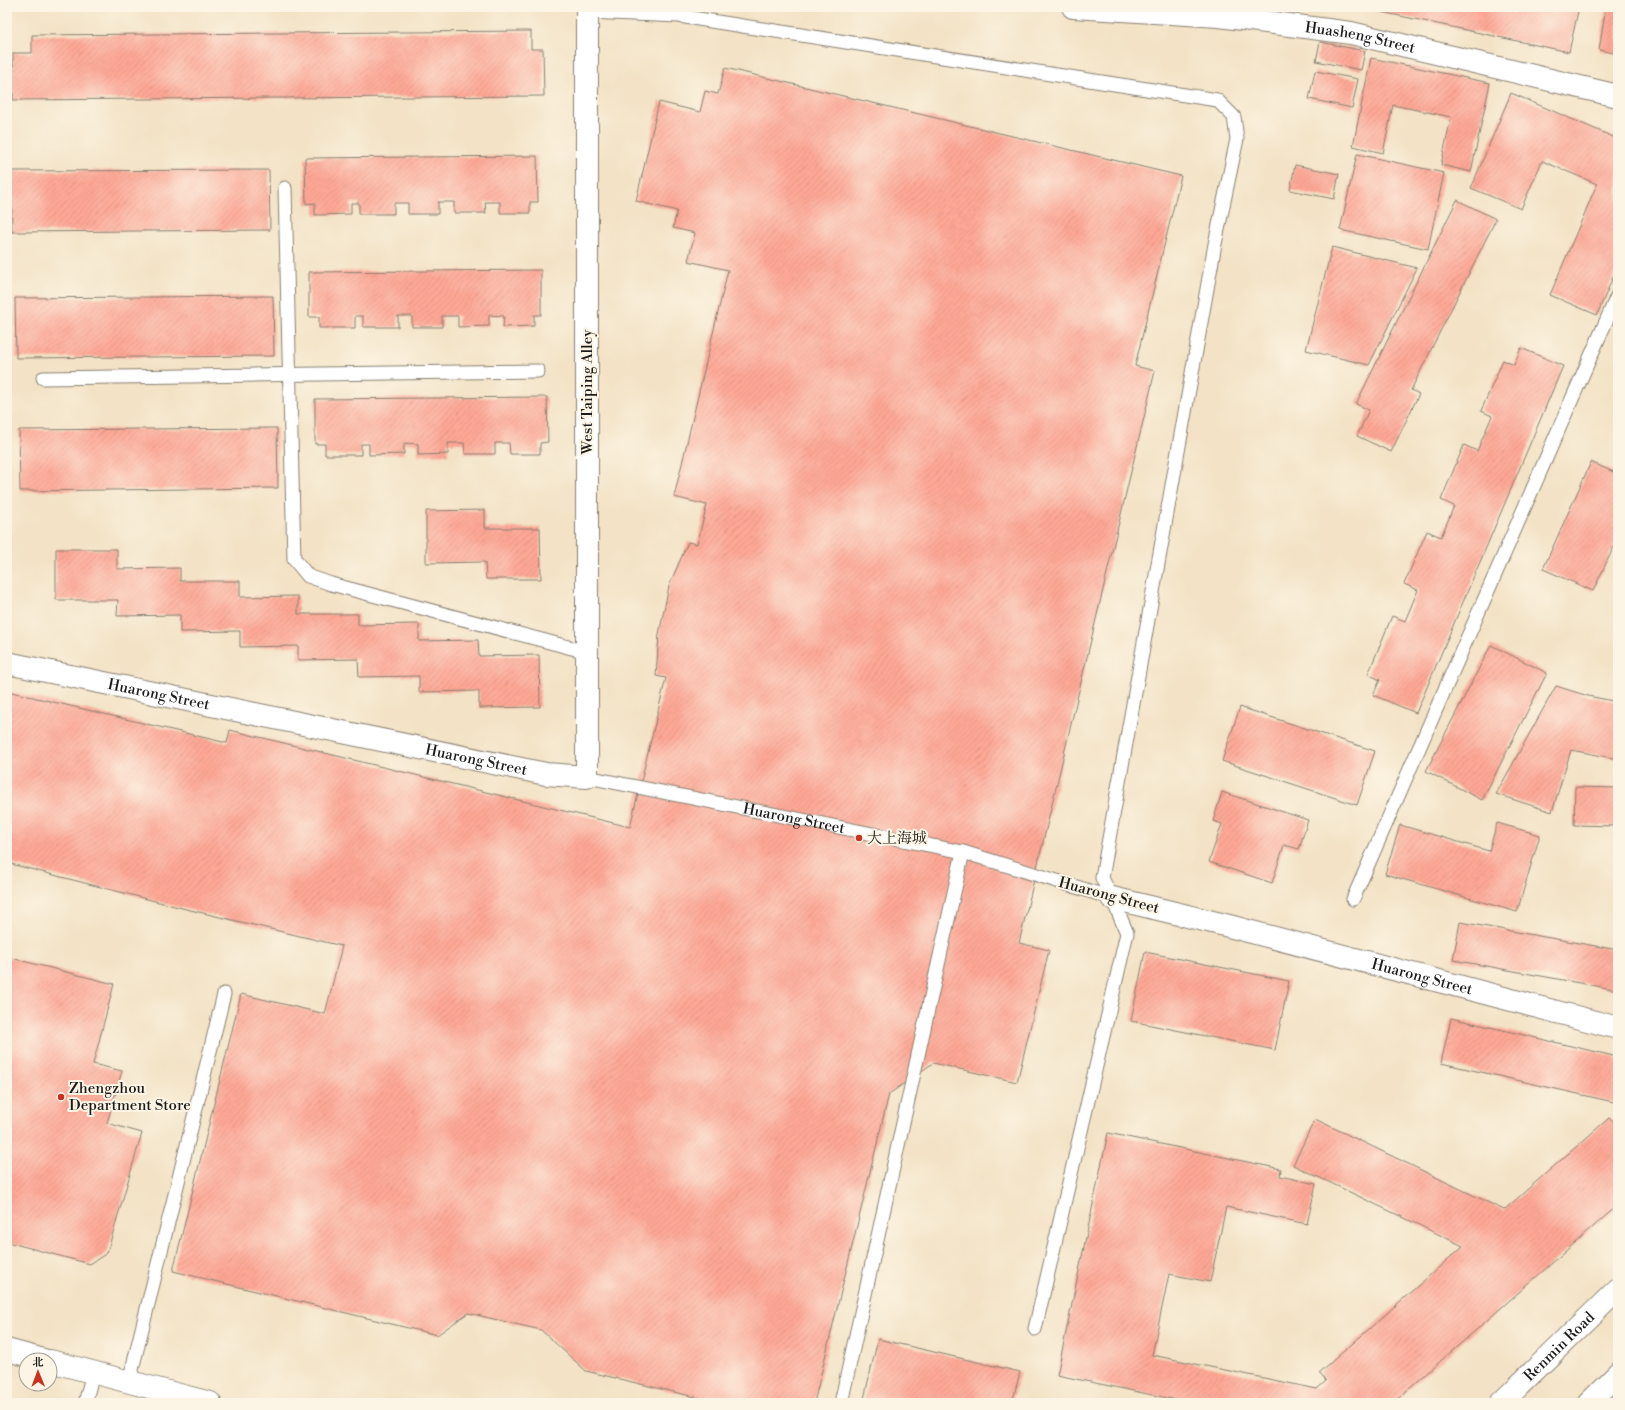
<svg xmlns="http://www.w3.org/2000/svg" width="1625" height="1410" viewBox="0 0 1625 1410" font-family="'Libre Bodoni','Noto Serif SC',serif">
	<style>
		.building { fill: url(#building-hatch) }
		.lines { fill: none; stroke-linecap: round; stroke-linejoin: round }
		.service-casing { stroke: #887f70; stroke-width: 15 }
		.minor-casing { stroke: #887f70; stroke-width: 24 }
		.tertiary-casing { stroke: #887f70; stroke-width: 24 }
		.primary-casing { stroke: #887f70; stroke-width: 24 }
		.service { stroke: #fff; stroke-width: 13 }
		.minor { stroke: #fff; stroke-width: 22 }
		.tertiary { stroke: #fff; stroke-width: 22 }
		.primary { stroke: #fff; stroke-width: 22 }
		.poi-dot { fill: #c8321e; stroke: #fcf5e5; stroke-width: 1.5 }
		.labels { text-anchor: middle; stroke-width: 4; stroke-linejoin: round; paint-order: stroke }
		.street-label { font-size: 15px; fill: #1c1c1c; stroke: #fcf5e5 }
		.poi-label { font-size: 15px; fill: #1c1c1c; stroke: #fcf5e5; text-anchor: start }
	</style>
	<defs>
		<pattern id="building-hatch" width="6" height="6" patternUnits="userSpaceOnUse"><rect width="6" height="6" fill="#fea796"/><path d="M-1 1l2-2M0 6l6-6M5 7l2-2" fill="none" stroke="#d98f81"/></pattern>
	</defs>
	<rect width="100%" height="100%" fill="#fcf5e5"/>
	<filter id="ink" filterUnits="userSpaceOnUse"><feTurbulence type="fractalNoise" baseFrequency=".025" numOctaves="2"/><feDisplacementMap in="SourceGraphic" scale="8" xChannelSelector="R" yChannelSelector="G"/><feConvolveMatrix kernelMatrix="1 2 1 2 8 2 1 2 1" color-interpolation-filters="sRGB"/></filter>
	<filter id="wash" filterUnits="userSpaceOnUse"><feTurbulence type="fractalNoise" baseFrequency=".012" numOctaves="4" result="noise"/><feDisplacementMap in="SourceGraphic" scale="16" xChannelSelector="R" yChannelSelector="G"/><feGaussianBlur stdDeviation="0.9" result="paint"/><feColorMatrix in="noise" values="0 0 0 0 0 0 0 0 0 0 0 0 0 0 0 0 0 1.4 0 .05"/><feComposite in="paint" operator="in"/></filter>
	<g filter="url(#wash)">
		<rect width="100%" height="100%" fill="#f3e2c5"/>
		<g id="blocks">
			<g class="building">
				<path d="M 1358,7 L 1579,7 L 1569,52 Z"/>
				<path d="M 1606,7 L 1618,7 L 1618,54 L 1599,50 Z"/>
				<path d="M 531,31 L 531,49 L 543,49 L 544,96 L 13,100 L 13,53 L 32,53 L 32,35 Z"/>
				<path d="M 1320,42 L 1365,51 L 1361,70 L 1316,61 Z"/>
				<path d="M 1371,58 L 1490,83 L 1471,172 L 1441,165 L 1451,117 L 1393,105 L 1383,153 L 1353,146 Z"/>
				<path d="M 725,68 L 1181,176 L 1135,366 L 1155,371 L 1019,943 L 1049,950 L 1017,1082 L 933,1063 L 889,1094 L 814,1403 L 720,1403 L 586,1371 L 541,1330 L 468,1313 L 437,1335 L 173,1271 L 241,994 L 325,1014 L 342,946 L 186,909 L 7,863 L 7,691 L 227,743 L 230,730 L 630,827 L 666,678 L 656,676 L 659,634 L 669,586 L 688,542 L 697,544 L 707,505 L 674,497 L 728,270 L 688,261 L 695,233 L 673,228 L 677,211 L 636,201 L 659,102 L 700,112 L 705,91 L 718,94 Z"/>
				<path d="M 1315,71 L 1358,79 L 1352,108 L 1309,99 Z"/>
				<path d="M 1511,93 L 1618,139 L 1618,265 L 1597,315 L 1550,295 L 1597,184 L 1542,161 L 1521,209 L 1471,188 Z"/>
				<path d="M 1357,154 L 1444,173 L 1428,249 L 1340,230 Z"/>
				<path d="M 537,156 L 538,202 L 530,202 L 530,213 L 500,213 L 500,202 L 485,202 L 486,213 L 454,213 L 454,202 L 438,202 L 438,214 L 408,214 L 408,203 L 394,203 L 394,214 L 359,214 L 359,203 L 351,203 L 351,214 L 315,215 L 315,203 L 306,204 L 305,158 Z"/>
				<path d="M 1295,165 L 1339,174 L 1334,199 L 1290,190 Z"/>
				<path d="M 269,170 L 270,230 L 12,232 L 11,171 Z"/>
				<path d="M 1457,200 L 1496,219 L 1411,390 L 1419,394 L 1391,452 L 1357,436 L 1369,410 L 1356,404 Z"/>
				<path d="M 1332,247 L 1417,268 L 1369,365 L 1306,350 Z"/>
				<path d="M 541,270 L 541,315 L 534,315 L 534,326 L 503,327 L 504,316 L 489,315 L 489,326 L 458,327 L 458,316 L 442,316 L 442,327 L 412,327 L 412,316 L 398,316 L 398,327 L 363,327 L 363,316 L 355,316 L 355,328 L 319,328 L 319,317 L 309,317 L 309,272 Z"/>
				<path d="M 273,296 L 274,356 L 16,358 L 15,298 Z"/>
				<path d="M 1521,348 L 1563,366 L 1416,713 L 1373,695 L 1380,680 L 1368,674 L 1392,616 L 1405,621 L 1418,590 L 1404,584 L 1427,531 L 1441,537 L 1454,506 L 1441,500 L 1464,445 L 1477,451 L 1492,416 L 1481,411 L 1503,360 L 1514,365 Z"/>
				<path d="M 547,397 L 548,442 L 540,443 L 540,454 L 510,454 L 509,443 L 495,443 L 495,454 L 465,454 L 464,443 L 448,443 L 448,454 L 418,455 L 418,444 L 404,443 L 404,454 L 369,455 L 369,444 L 361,444 L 361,455 L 325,455 L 325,444 L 315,444 L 315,399 Z"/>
				<path d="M 277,428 L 278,488 L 20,491 L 19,430 Z"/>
				<path d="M 1591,462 L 1618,474 L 1618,538 L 1593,591 L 1543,569 Z"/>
				<path d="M 485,510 L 485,528 L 540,528 L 541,579 L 486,579 L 485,562 L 426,563 L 426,511 Z"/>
				<path d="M 56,549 L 117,549 L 117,569 L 180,568 L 180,581 L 240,581 L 240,597 L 298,596 L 298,614 L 358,614 L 358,625 L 419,624 L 419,641 L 478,640 L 479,656 L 539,655 L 540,707 L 479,708 L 479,691 L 419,692 L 419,676 L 359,677 L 358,659 L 298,660 L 298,646 L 240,647 L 240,631 L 180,632 L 180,615 L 117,616 L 118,600 L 56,600 Z"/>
				<path d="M 1491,645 L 1547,673 L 1482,800 L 1426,771 Z"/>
				<path d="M 1556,686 L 1588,696 L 1618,702 L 1618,759 L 1571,750 L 1552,812 L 1496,794 Z"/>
				<path d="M 1240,707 L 1375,751 L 1357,805 L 1222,761 Z"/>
				<path d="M 1575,787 L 1618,788 L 1618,826 L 1574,825 Z"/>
				<path d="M 1222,792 L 1308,820 L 1299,849 L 1284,845 L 1272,883 L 1209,862 L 1222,824 L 1213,821 Z"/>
				<path d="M 1497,823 L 1540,835 L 1517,912 L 1385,874 L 1400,825 L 1489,851 Z"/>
				<path d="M 1460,922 L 1618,950 L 1618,990 L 1453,960 Z"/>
				<path d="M 1145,952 L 1289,981 L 1275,1050 L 1131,1021 Z"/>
				<path d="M 7,957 L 114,984 L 93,1064 L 122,1071 L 107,1123 L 142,1133 L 107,1253 L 90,1264 L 7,1242 Z"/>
				<path d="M 1451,1018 L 1618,1057 L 1618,1103 L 1441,1063 Z"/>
				<path d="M 1609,1118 L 1618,1127 L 1618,1205 L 1393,1403 L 1191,1403 L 1057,1375 L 1108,1133 L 1281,1169 L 1280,1176 L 1316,1184 L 1307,1224 L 1226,1207 L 1210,1282 L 1169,1274 L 1152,1355 L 1317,1389 L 1326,1381 L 1319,1373 L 1463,1246 L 1293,1165 L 1315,1119 L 1504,1210 Z"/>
				<path d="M 878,1339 L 1020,1372 L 1012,1403 L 863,1403 Z"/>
			</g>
		</g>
	</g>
	<g filter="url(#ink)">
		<use href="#blocks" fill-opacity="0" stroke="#887f70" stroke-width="1"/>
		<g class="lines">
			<g class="service-casing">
				<g id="service">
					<path d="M 587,12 L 679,16 L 1217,100 L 1234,117 L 1237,139 L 1215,244 L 1102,878 L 1112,898 L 1127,933 L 1035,1329"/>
					<path d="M 285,188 L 294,559 L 308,576 L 331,584 L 587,652"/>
					<path d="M 43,378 L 538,371"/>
					<path id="s1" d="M 587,777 L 963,852 L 1112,898"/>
					<path d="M 1353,899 L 1618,294"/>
					<path d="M 129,1382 L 224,994"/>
					<path d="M 85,1403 L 93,1373"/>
					<path d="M 841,1403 L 963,852"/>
				</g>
			</g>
			<g class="minor-casing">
				<g id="minor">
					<path id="s2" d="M 1073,7 L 1219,16 L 1351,33 L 1618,96"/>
					<path id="s3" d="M 7,663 L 546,774 L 587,777 L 587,7"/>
					<path id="s4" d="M 1112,898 L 1225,925 L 1618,1028"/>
				</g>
			</g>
			<g class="tertiary-casing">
				<g id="tertiary">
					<path d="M 7,1350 L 44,1360"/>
					<path d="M 50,1361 L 210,1403"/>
				</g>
			</g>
			<g class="primary-casing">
				<g id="primary">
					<path id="s5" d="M 1501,1403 L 1618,1289"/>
					<path d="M 1589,1403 L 1618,1374"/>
				</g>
			</g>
			<use href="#service" class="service"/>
			<use href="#minor" class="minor"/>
			<use href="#tertiary" class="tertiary"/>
			<use href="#primary" class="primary"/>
		</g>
	</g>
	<g class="poi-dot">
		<circle cx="859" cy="838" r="4"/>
		<circle cx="61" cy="1097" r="4"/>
	</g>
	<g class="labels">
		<g class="street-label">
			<text dy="5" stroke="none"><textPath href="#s2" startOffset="289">Huasheng Street</textPath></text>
			<text transform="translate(587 392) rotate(-90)" y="5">West Taiping Alley</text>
			<text dy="5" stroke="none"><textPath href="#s3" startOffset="155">Huarong Street</textPath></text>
			<text dy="5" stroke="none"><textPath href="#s3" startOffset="479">Huarong Street</textPath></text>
			<text dy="5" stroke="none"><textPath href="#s1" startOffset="211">Huarong Street</textPath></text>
			<text transform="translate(1109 895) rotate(15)" y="5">Huarong Street</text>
			<text dy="5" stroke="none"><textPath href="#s4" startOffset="320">Huarong Street</textPath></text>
			<text dy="5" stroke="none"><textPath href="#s5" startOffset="81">Renmin Road</textPath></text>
		</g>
		<g class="poi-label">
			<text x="867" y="843">大上海城</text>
			<text x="69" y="1093">Zhengzhou<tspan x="69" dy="17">Department Store</tspan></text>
		</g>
	</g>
	<rect width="1625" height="1410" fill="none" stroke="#fcf5e5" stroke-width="24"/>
	<g transform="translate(38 1372) rotate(359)"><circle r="19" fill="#fcf5e5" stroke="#a29e95"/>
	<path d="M0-3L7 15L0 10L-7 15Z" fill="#c8321e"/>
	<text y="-6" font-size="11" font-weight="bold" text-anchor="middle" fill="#1c1c1c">北</text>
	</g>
</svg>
